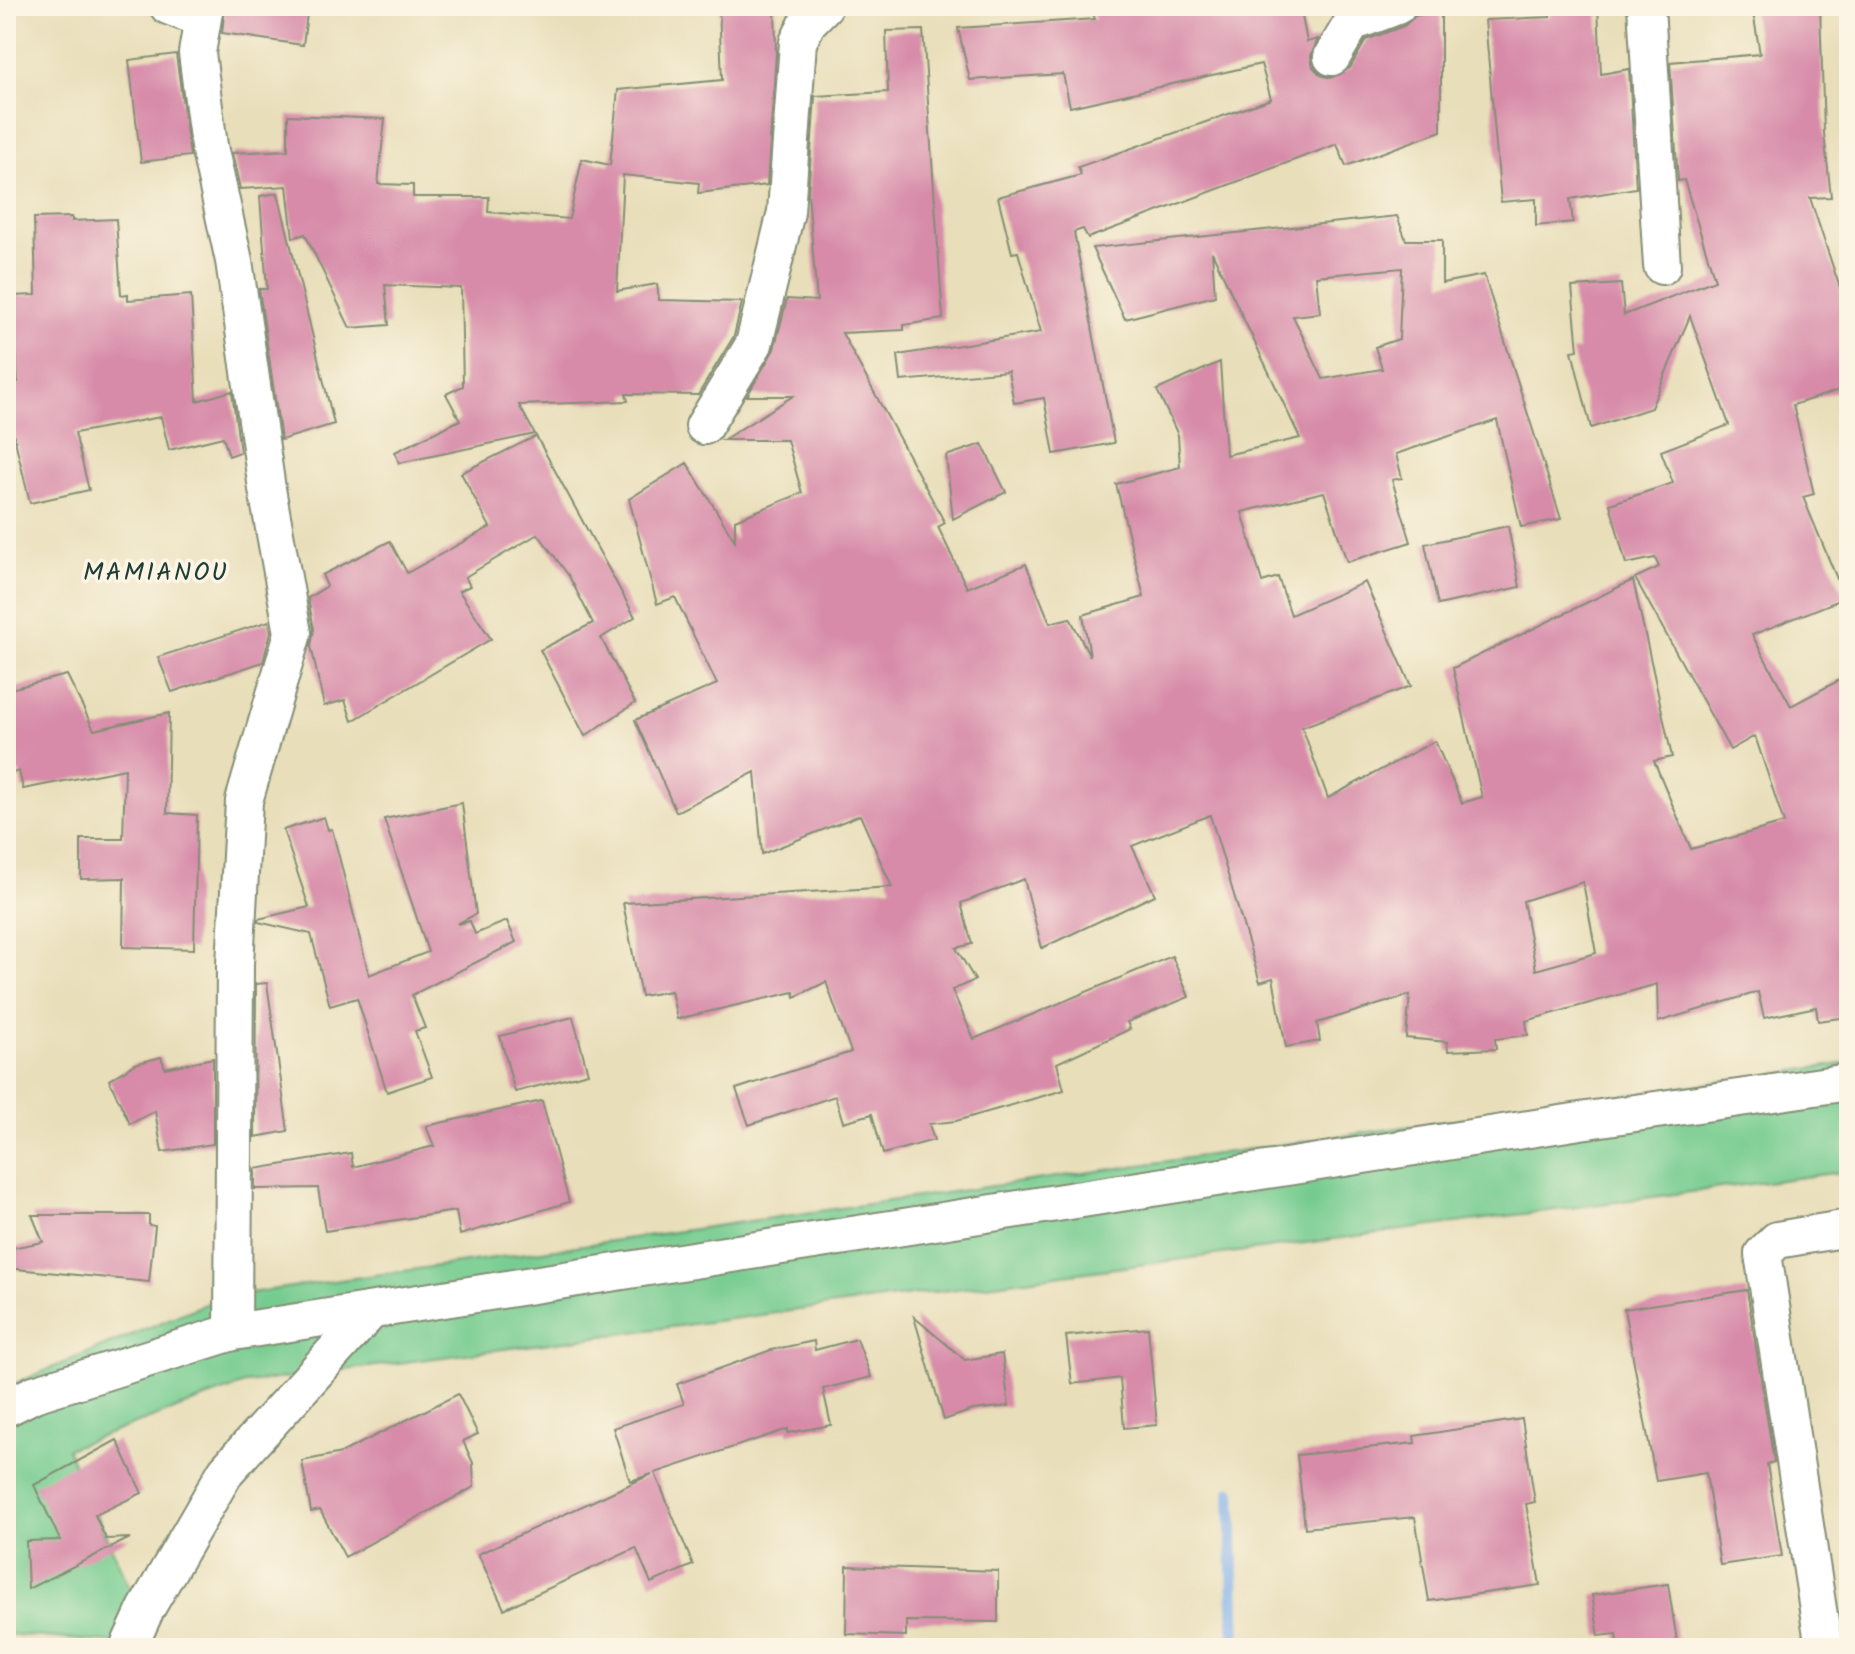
<svg xmlns="http://www.w3.org/2000/svg" width="1855" height="1654" viewBox="0 0 1855 1654" font-family="Kalam,sans-serif">
	<style>
		.green { fill: #76cc90; stroke: #4a8462; stroke-width: 2 }
		.lines { fill: none; stroke-linecap: round; stroke-linejoin: round }
		.stream { stroke: #80aeea; stroke-width: 12 }
		.building { fill: #d78ba9; fill-rule: evenodd }
		.minor-casing { stroke: #848e76; stroke-width: 40 }
		.minor { stroke: #fff; stroke-width: 36 }
		.labels { text-anchor: middle; stroke-width: 7; stroke-linejoin: round; paint-order: stroke }
		.quarter-label { font-size: 26px; letter-spacing: 2px; fill: #1f3d34; stroke: #fcf5e5 }
	</style>
	<rect width="100%" height="100%" fill="#fcf5e5"/>
	<filter id="ink" filterUnits="userSpaceOnUse"><feTurbulence type="fractalNoise" baseFrequency=".0125" numOctaves="2"/><feDisplacementMap in="SourceGraphic" scale="16" xChannelSelector="R" yChannelSelector="G"/><feConvolveMatrix kernelMatrix="1 2 1 2 8 2 1 2 1" color-interpolation-filters="sRGB"/></filter>
	<filter id="wash" filterUnits="userSpaceOnUse"><feTurbulence type="fractalNoise" baseFrequency=".006" numOctaves="4" result="noise"/><feDisplacementMap in="SourceGraphic" scale="32" xChannelSelector="R" yChannelSelector="G"/><feGaussianBlur stdDeviation="1.8" result="paint"/><feColorMatrix in="noise" values="0 0 0 0 0 0 0 0 0 0 0 0 0 0 0 0 0 1.4 0 .05"/><feComposite in="paint" operator="in"/></filter>
	<g filter="url(#wash)">
		<rect width="100%" height="100%" fill="#e8deb9"/>
		<path class="green" d="M 1849,1063 L 1849,1171 L 247,1383 L 67,1449 L 156,1646 L 6,1634 L 6,1387 L 222,1297 Z"/>
		<g class="lines">
			<path class="stream" d="M 1231,1492 L 1235,1648"/>
		</g>
		<g id="blocks">
			<g class="building">
				<path d="M 225,6 L 308,6 L 303,45 L 222,33 Z"/>
				<path d="M 719,6 L 775,6 L 776,54 L 767,185 L 698,193 L 699,183 L 623,175 L 617,291 L 657,284 L 659,300 L 742,302 L 734,336 L 698,395 L 626,394 L 628,401 L 519,405 L 535,434 L 399,463 L 395,452 L 460,420 L 446,394 L 463,386 L 461,288 L 385,285 L 389,325 L 350,328 L 305,234 L 293,238 L 287,186 L 240,189 L 232,153 L 288,150 L 288,115 L 385,119 L 378,184 L 413,185 L 413,197 L 489,197 L 488,212 L 569,219 L 582,159 L 610,165 L 618,90 L 722,80 Z"/>
				<path d="M 1090,6 L 1300,6 L 1307,42 L 1318,39 L 1311,56 L 1313,67 L 1321,75 L 1331,78 L 1350,68 L 1366,40 L 1404,26 L 1415,16 L 1441,10 L 1441,131 L 1346,166 L 1337,144 L 1088,238 L 1083,229 L 1074,232 L 1114,443 L 1054,454 L 1044,398 L 1014,403 L 1008,371 L 901,381 L 898,355 L 1041,332 L 1018,252 L 1012,253 L 998,197 L 1081,175 L 1078,167 L 1271,99 L 1261,64 L 1070,107 L 1063,74 L 970,80 L 958,28 L 1095,19 Z"/>
				<path d="M 1549,6 L 1598,6 L 1601,74 L 1629,69 L 1636,188 L 1570,199 L 1573,222 L 1536,226 L 1536,199 L 1501,202 L 1485,20 L 1550,17 Z"/>
				<path d="M 1752,6 L 1820,6 L 1824,133 L 1831,197 L 1810,198 L 1849,315 L 1849,387 L 1793,405 L 1814,494 L 1803,497 L 1845,598 L 1752,635 L 1791,706 L 1849,675 L 1849,1017 L 1818,1021 L 1816,1007 L 1764,1018 L 1758,992 L 1658,1022 L 1657,984 L 1526,1021 L 1528,1035 L 1495,1039 L 1496,1049 L 1448,1051 L 1447,1042 L 1406,1038 L 1410,995 L 1317,1023 L 1320,1041 L 1286,1047 L 1273,978 L 1260,982 L 1210,815 L 1132,846 L 1155,895 L 1042,948 L 1024,879 L 961,903 L 972,944 L 956,948 L 975,980 L 952,990 L 974,1039 L 1172,956 L 1189,997 L 1127,1022 L 1130,1029 L 1057,1063 L 1064,1090 L 956,1121 L 929,1124 L 934,1140 L 883,1154 L 872,1114 L 843,1122 L 835,1096 L 749,1125 L 736,1089 L 851,1052 L 826,982 L 795,997 L 794,992 L 677,1019 L 671,991 L 641,996 L 623,903 L 892,887 L 860,815 L 762,854 L 755,772 L 676,812 L 635,720 L 717,684 L 675,597 L 657,604 L 629,499 L 687,463 L 735,541 L 735,520 L 802,493 L 787,440 L 723,440 L 793,396 L 747,396 L 774,349 L 787,299 L 817,301 L 808,194 L 815,96 L 888,92 L 886,31 L 923,30 L 943,319 L 904,325 L 904,330 L 842,333 L 945,523 L 938,527 L 967,588 L 1026,564 L 1050,623 L 1070,618 L 1090,656 L 1083,615 L 1144,597 L 1116,484 L 1180,467 L 1178,435 L 1157,390 L 1220,362 L 1226,455 L 1300,438 L 1212,252 L 1215,296 L 1125,319 L 1092,248 L 1397,216 L 1406,240 L 1442,240 L 1442,283 L 1484,275 L 1561,519 L 1521,527 L 1497,420 L 1396,454 L 1402,478 L 1392,480 L 1411,542 L 1347,562 L 1324,492 L 1242,512 L 1262,582 L 1278,577 L 1291,615 L 1365,582 L 1411,686 L 1302,727 L 1328,798 L 1435,741 L 1462,803 L 1482,797 L 1453,668 L 1633,580 L 1672,757 L 1654,761 L 1691,849 L 1784,823 L 1755,736 L 1730,750 L 1635,578 L 1659,567 L 1655,558 L 1626,564 L 1610,504 L 1673,483 L 1661,451 L 1729,425 L 1690,316 L 1651,408 L 1591,428 L 1572,351 L 1578,350 L 1572,287 L 1621,284 L 1624,315 L 1715,280 L 1684,180 L 1678,181 L 1670,62 L 1760,54 ZM 1402,268 L 1399,339 L 1375,347 L 1382,369 L 1323,379 L 1293,316 L 1320,313 L 1316,276 ZM 1583,882 L 1596,953 L 1536,970 L 1523,901 Z"/>
				<path d="M 176,54 L 190,156 L 141,162 L 129,60 Z"/>
				<path d="M 278,193 L 334,424 L 281,440 L 259,289 L 267,289 L 260,196 Z"/>
				<path d="M 72,217 L 72,221 L 116,219 L 121,295 L 128,294 L 128,300 L 191,295 L 197,401 L 232,391 L 240,452 L 229,456 L 223,437 L 169,450 L 161,417 L 75,433 L 89,490 L 30,503 L 6,403 L 6,384 L 18,382 L 12,296 L 36,295 L 34,218 Z"/>
				<path d="M 536,436 L 635,617 L 601,638 L 635,703 L 585,736 L 540,650 L 593,623 L 569,576 L 538,534 L 465,577 L 470,586 L 459,591 L 491,639 L 352,721 L 345,700 L 324,706 L 311,646 L 314,629 L 308,598 L 327,586 L 322,575 L 390,541 L 407,573 L 490,527 L 461,473 Z"/>
				<path d="M 982,444 L 1006,492 L 953,519 L 946,456 Z"/>
				<path d="M 1508,526 L 1520,587 L 1438,605 L 1425,544 Z"/>
				<path d="M 269,621 L 271,632 L 263,662 L 172,692 L 158,657 Z"/>
				<path d="M 67,675 L 94,730 L 169,713 L 167,813 L 197,815 L 194,949 L 123,947 L 124,878 L 81,879 L 81,839 L 123,839 L 125,769 L 23,789 L 19,771 L 6,775 L 6,690 Z"/>
				<path d="M 462,803 L 476,914 L 457,924 L 470,921 L 475,934 L 507,921 L 516,942 L 412,995 L 425,1028 L 415,1031 L 432,1077 L 387,1092 L 357,998 L 330,1006 L 311,934 L 258,922 L 258,919 L 309,907 L 283,830 L 324,817 L 328,830 L 332,829 L 369,975 L 428,952 L 384,819 Z"/>
				<path d="M 267,983 L 288,1131 L 255,1137 L 256,984 Z"/>
				<path d="M 573,1017 L 588,1073 L 515,1092 L 500,1036 Z"/>
				<path d="M 161,1057 L 165,1068 L 213,1058 L 213,1144 L 162,1152 L 155,1111 L 130,1124 L 109,1080 L 135,1064 Z"/>
				<path d="M 542,1101 L 569,1202 L 460,1235 L 456,1211 L 325,1231 L 318,1188 L 255,1189 L 255,1169 L 351,1153 L 353,1167 L 434,1146 L 426,1126 Z"/>
				<path d="M 32,1215 L 149,1215 L 149,1225 L 155,1226 L 149,1282 L 6,1268 L 6,1249 L 43,1242 Z"/>
				<path d="M 1747,1290 L 1774,1462 L 1767,1464 L 1782,1556 L 1720,1565 L 1706,1473 L 1656,1481 L 1624,1309 Z"/>
				<path d="M 914,1317 L 965,1360 L 1002,1354 L 1009,1406 L 973,1410 L 944,1420 Z"/>
				<path d="M 1148,1328 L 1157,1425 L 1124,1428 L 1120,1378 L 1072,1384 L 1066,1336 Z"/>
				<path d="M 857,1339 L 871,1377 L 823,1389 L 831,1425 L 788,1433 L 788,1429 L 655,1473 L 693,1565 L 651,1583 L 636,1548 L 504,1609 L 478,1554 L 652,1474 L 630,1481 L 613,1428 L 684,1404 L 677,1384 L 771,1350 L 814,1341 L 815,1350 Z"/>
				<path d="M 458,1394 L 478,1434 L 463,1441 L 473,1463 L 474,1487 L 345,1557 L 320,1510 L 311,1512 L 302,1461 L 341,1453 Z"/>
				<path d="M 1522,1419 L 1535,1502 L 1526,1504 L 1540,1585 L 1429,1601 L 1415,1517 L 1305,1528 L 1297,1455 L 1415,1443 L 1414,1436 Z"/>
				<path d="M 117,1440 L 142,1493 L 95,1515 L 106,1539 L 130,1538 L 28,1589 L 26,1541 L 60,1540 L 34,1485 Z"/>
				<path d="M 847,1566 L 998,1571 L 998,1622 L 906,1621 L 906,1636 L 846,1634 Z"/>
				<path d="M 1668,1584 L 1678,1648 L 1619,1648 L 1617,1634 L 1599,1636 L 1592,1595 Z"/>
			</g>
		</g>
	</g>
	<g filter="url(#ink)">
		<use href="#blocks" fill-opacity="0" stroke="#848e76" stroke-width="2"/>
		<g class="lines">
			<g class="minor-casing">
				<g id="minor">
					<path d="M 168,6 L 201,19"/>
					<path d="M 205,6 L 197,53 L 209,146 L 234,261 L 267,489 L 293,633 L 244,801 L 235,964 L 233,1332"/>
					<path d="M 1646,6 L 1662,266"/>
					<path d="M 1332,57 L 1352,23 L 1397,6"/>
					<path d="M 704,426 L 754,344 L 786,212 L 798,42 L 808,22 L 824,6"/>
					<path d="M 6,1408 L 34,1394 L 233,1332 L 1580,1121 L 1849,1082"/>
					<path d="M 128,1648 L 146,1609 L 226,1471 L 371,1311"/>
					<path d="M 1824,1648 L 1763,1254 L 1777,1240 L 1849,1228"/>
				</g>
			</g>
			<use href="#minor" class="minor"/>
		</g>
	</g>
	<g class="labels">
		<g class="quarter-label">
			<text x="156" y="580">MAMIANOU</text>
		</g>
	</g>
	<rect width="1855" height="1654" fill="none" stroke="#fcf5e5" stroke-width="32"/>
</svg>
